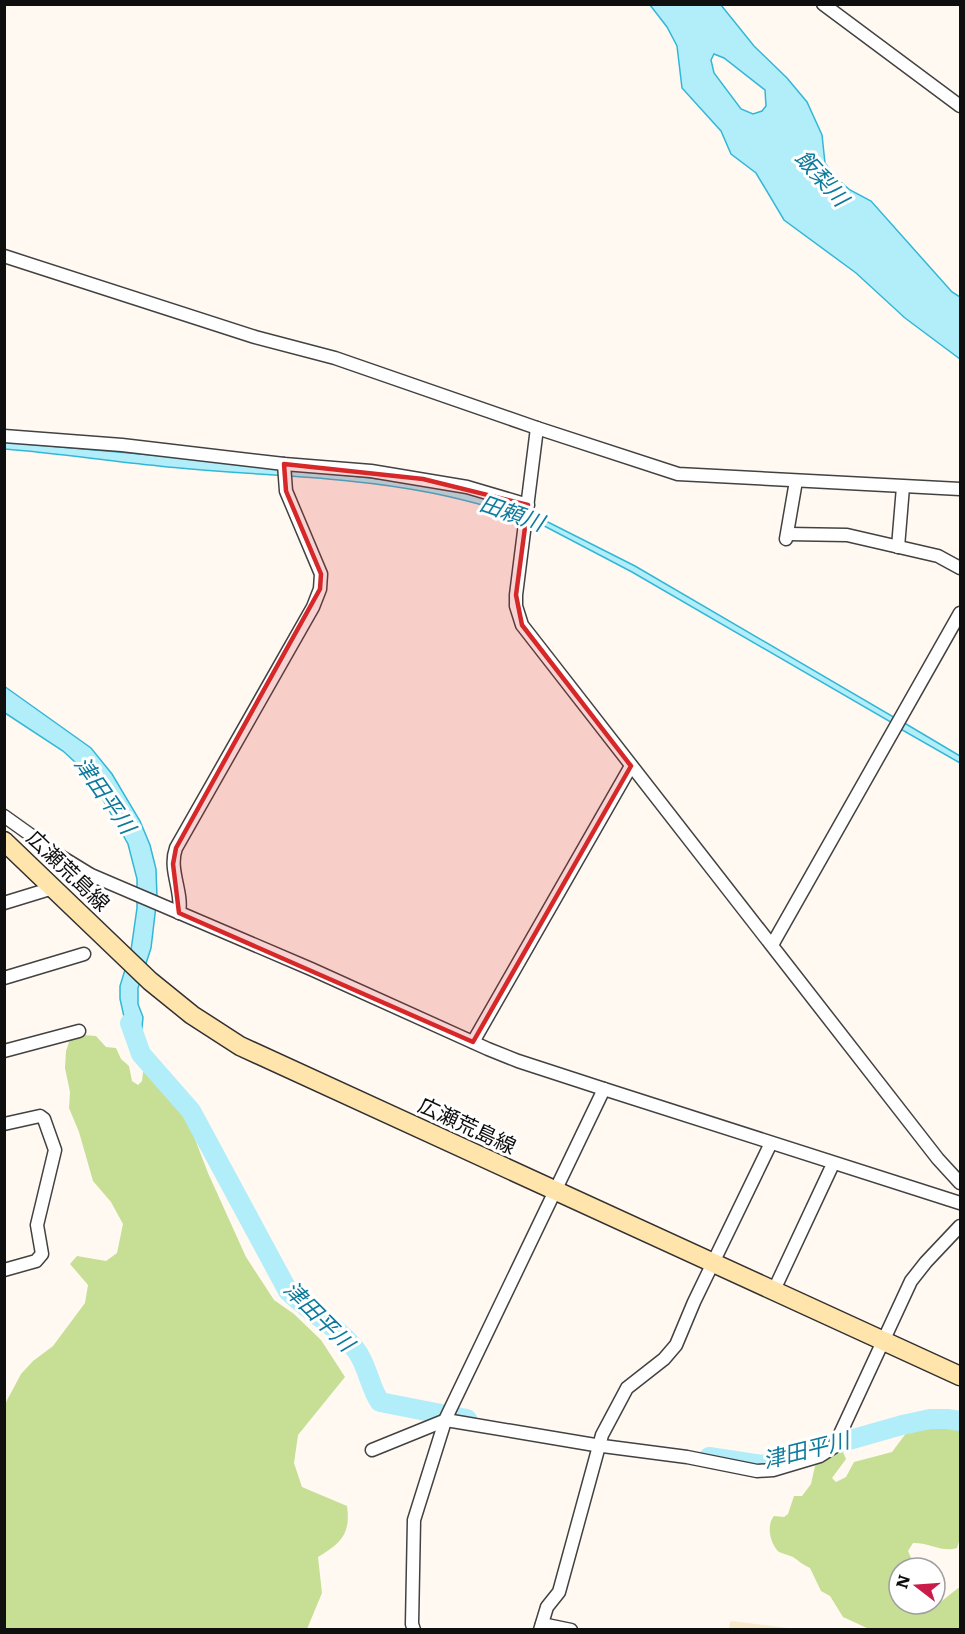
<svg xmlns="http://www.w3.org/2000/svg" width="965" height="1634" viewBox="0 0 965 1634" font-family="Literata,'Noto Sans JP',serif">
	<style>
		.farmland { fill: #f7ebce }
		.forest { fill: #c6df95 }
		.water { fill: #b1eefa; stroke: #33b7d7; stroke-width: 1.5; fill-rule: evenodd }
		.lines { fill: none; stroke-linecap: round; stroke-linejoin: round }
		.river { stroke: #b1eefa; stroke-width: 20 }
		.minor-casing { stroke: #424242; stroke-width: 15 }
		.secondary-casing { stroke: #313131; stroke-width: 21 }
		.minor { stroke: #fff; stroke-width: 12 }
		.secondary { stroke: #ffe4ac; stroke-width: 18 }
		.marked { fill: #d62828; fill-opacity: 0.2; stroke: #d62828; stroke-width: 4.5; stroke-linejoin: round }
		.labels { text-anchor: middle; stroke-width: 6; stroke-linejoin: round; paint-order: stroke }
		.street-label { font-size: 21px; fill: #0f0f0f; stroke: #fff }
		.water-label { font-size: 22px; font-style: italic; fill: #0e7b9c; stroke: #fff }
	</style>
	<rect width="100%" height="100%" fill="#fff9f1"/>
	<path class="farmland" d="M 732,1621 L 795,1629 L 729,1629 L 730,1622 Z"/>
	<g class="forest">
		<path d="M 83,1035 L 96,1036 L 106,1047 L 116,1048 L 121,1059 L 129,1066 L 132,1081 L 138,1085 L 142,1081 L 143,1072 L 147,1068 L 160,1082 L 188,1121 L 208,1173 L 246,1257 L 274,1300 L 294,1314 L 321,1340 L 345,1377 L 298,1435 L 294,1463 L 302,1487 L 347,1506 C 351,1534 341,1543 318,1557 L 322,1593 L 307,1629 L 5,1630 L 5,1404 L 21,1374 L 33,1361 L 53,1346 L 85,1303 L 88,1285 L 70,1264 L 77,1256 L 106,1261 L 117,1253 L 123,1224 L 111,1202 L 93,1181 L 79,1132 L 69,1108 L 70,1092 L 65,1068 L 66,1051 L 71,1036 Z"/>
		<path d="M 920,1424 L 960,1428 L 960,1538 L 957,1548 C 943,1553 928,1542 913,1543 L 908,1551 L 912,1560 L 923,1568 L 899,1568 L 899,1604 L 915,1604 L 918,1608 C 936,1611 946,1596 960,1587 L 960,1629 L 869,1629 L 843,1617 L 830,1596 L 821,1591 L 810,1568 C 803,1565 799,1561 793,1557 C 789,1555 783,1554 779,1552 C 770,1544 766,1525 774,1516 L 784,1517 L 788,1514 L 794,1496 L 802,1496 L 811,1484 L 815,1466 L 818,1461 L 834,1453 L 843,1452 L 846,1459 L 832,1478 L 836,1482 L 846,1477 L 854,1462 L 892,1452 L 910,1428 Z"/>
	</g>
	<g class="water">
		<path d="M 650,5 L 721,5 L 754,46 L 787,78 L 807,102 L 822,135 L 825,163 L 835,177 L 850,190 L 871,201 L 952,292 L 960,297 L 960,359 L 905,318 L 856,273 L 784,220 L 756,173 L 731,154 L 721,131 L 682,88 L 677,46 L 667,27 ZM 714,54 L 724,58 L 765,90 L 766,106 L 762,111 L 753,114 L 741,109 L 714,73 L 711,60 Z"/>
		<path d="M 4,442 L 152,455 L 408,482 L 460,491 L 522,509 L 521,516 C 491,507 462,499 432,493 C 343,475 250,476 159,466 C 107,461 56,453 5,449 Z"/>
		<path d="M 532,514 L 635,566 L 897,719 L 894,724 L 632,572 L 531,519 Z"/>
		<path d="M 4,686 L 91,748 L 112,774 L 140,821 L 150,845 L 156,869 L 157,897 L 151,948 L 138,988 L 138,1004 L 143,1017 L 140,1049 L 129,1039 L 120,999 L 120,986 L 131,950 L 137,908 L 137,879 L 128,844 L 94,784 L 76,763 L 63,751 L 5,713 Z"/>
		<path d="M 901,721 L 960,756 L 960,763 L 897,727 Z"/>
	</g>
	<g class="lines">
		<g class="river">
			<path d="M 130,1023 L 141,1054 L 191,1111 L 288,1291 C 309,1312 337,1326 356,1350 C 368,1366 369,1386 380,1402 L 467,1419"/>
			<path d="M 709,1457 L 762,1465 L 902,1425 L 930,1419 L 947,1419 L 960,1421"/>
		</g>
		<g class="minor-casing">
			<g id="minor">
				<path d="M 823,4 L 960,106"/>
				<path d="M 4,256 L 255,337 L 335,358 L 537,428 L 678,474 L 960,489"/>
				<path d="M 537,428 L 516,595 L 516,606 L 522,625 L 938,1159 L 960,1183"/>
				<path d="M 4,436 L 122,445 L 284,464 L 371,471 L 467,487 L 528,505"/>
				<path d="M 788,534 L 847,535 L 938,556 L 960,568"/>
				<path d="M 786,539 L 796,481"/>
				<path d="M 898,547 L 903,487"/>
				<path d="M 4,816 L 60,856 L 91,875 L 311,969 L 488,1049 L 518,1061 L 604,1089 L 960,1203"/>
				<path d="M 4,903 L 53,888"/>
				<path d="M 179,913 C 183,891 168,870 176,848 L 313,607 L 320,589 L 321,574 L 286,491 L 284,464"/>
				<path d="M 772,945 L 960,613"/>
				<path d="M 4,978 L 84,954"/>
				<path d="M 473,1042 L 631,766"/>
				<path d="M 4,1051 L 79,1031"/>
				<path d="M 4,1124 L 40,1116 L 44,1119 L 55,1150 L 37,1225 L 42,1254 L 36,1261 L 4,1270"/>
				<path d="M 774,1290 L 833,1164"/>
				<path d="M 372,1450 L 446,1420 L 595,1445 L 687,1457 L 757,1471 L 773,1470 L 820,1456 L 834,1447 L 911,1281 L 926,1262 L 960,1226"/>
				<path d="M 542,1624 L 571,1630"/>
				<path d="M 414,1630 L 412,1624 L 414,1520 L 446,1418 L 604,1089"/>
				<path d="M 540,1630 L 547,1607 L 559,1592 L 602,1435 L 627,1388 L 664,1359 L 676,1345 L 694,1302 L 771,1143"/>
			</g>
		</g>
		<g class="secondary-casing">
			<path id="secondary" d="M 4,841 L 150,981 L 192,1015 L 240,1046 L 960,1376"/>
		</g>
		<use href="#minor" class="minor"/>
		<use href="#secondary" class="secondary"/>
	</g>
	<path class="marked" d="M 284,464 L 423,479 L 528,505 L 516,595 L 522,625 L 631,766 L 473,1042 L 179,913 L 173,864 L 176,848 L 320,589 L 321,574 L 286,491 Z"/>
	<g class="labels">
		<g class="street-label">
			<text transform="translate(68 871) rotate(44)" y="7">広瀬荒島線</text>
			<text transform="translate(467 1126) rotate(25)" y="7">広瀬荒島線</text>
		</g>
		<g class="water-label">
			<text transform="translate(822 178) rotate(48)" y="8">飯梨川</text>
			<text transform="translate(512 513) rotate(19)" y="8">田頼川</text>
			<text transform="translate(105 795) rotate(55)" y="8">津田平川</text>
			<text transform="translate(319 1316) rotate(45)" y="8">津田平川</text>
			<text transform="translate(806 1450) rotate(-14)" y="8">津田平川</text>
		</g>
	</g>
	<rect width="965" height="1634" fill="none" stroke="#0f0f0f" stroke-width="12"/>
	<g transform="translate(917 1586) rotate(287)"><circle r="28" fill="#ffffff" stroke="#9f9f9f" stroke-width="1.5"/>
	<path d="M0-4.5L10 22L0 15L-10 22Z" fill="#ca1c48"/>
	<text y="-9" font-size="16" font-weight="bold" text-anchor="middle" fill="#0f0f0f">N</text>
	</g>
</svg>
